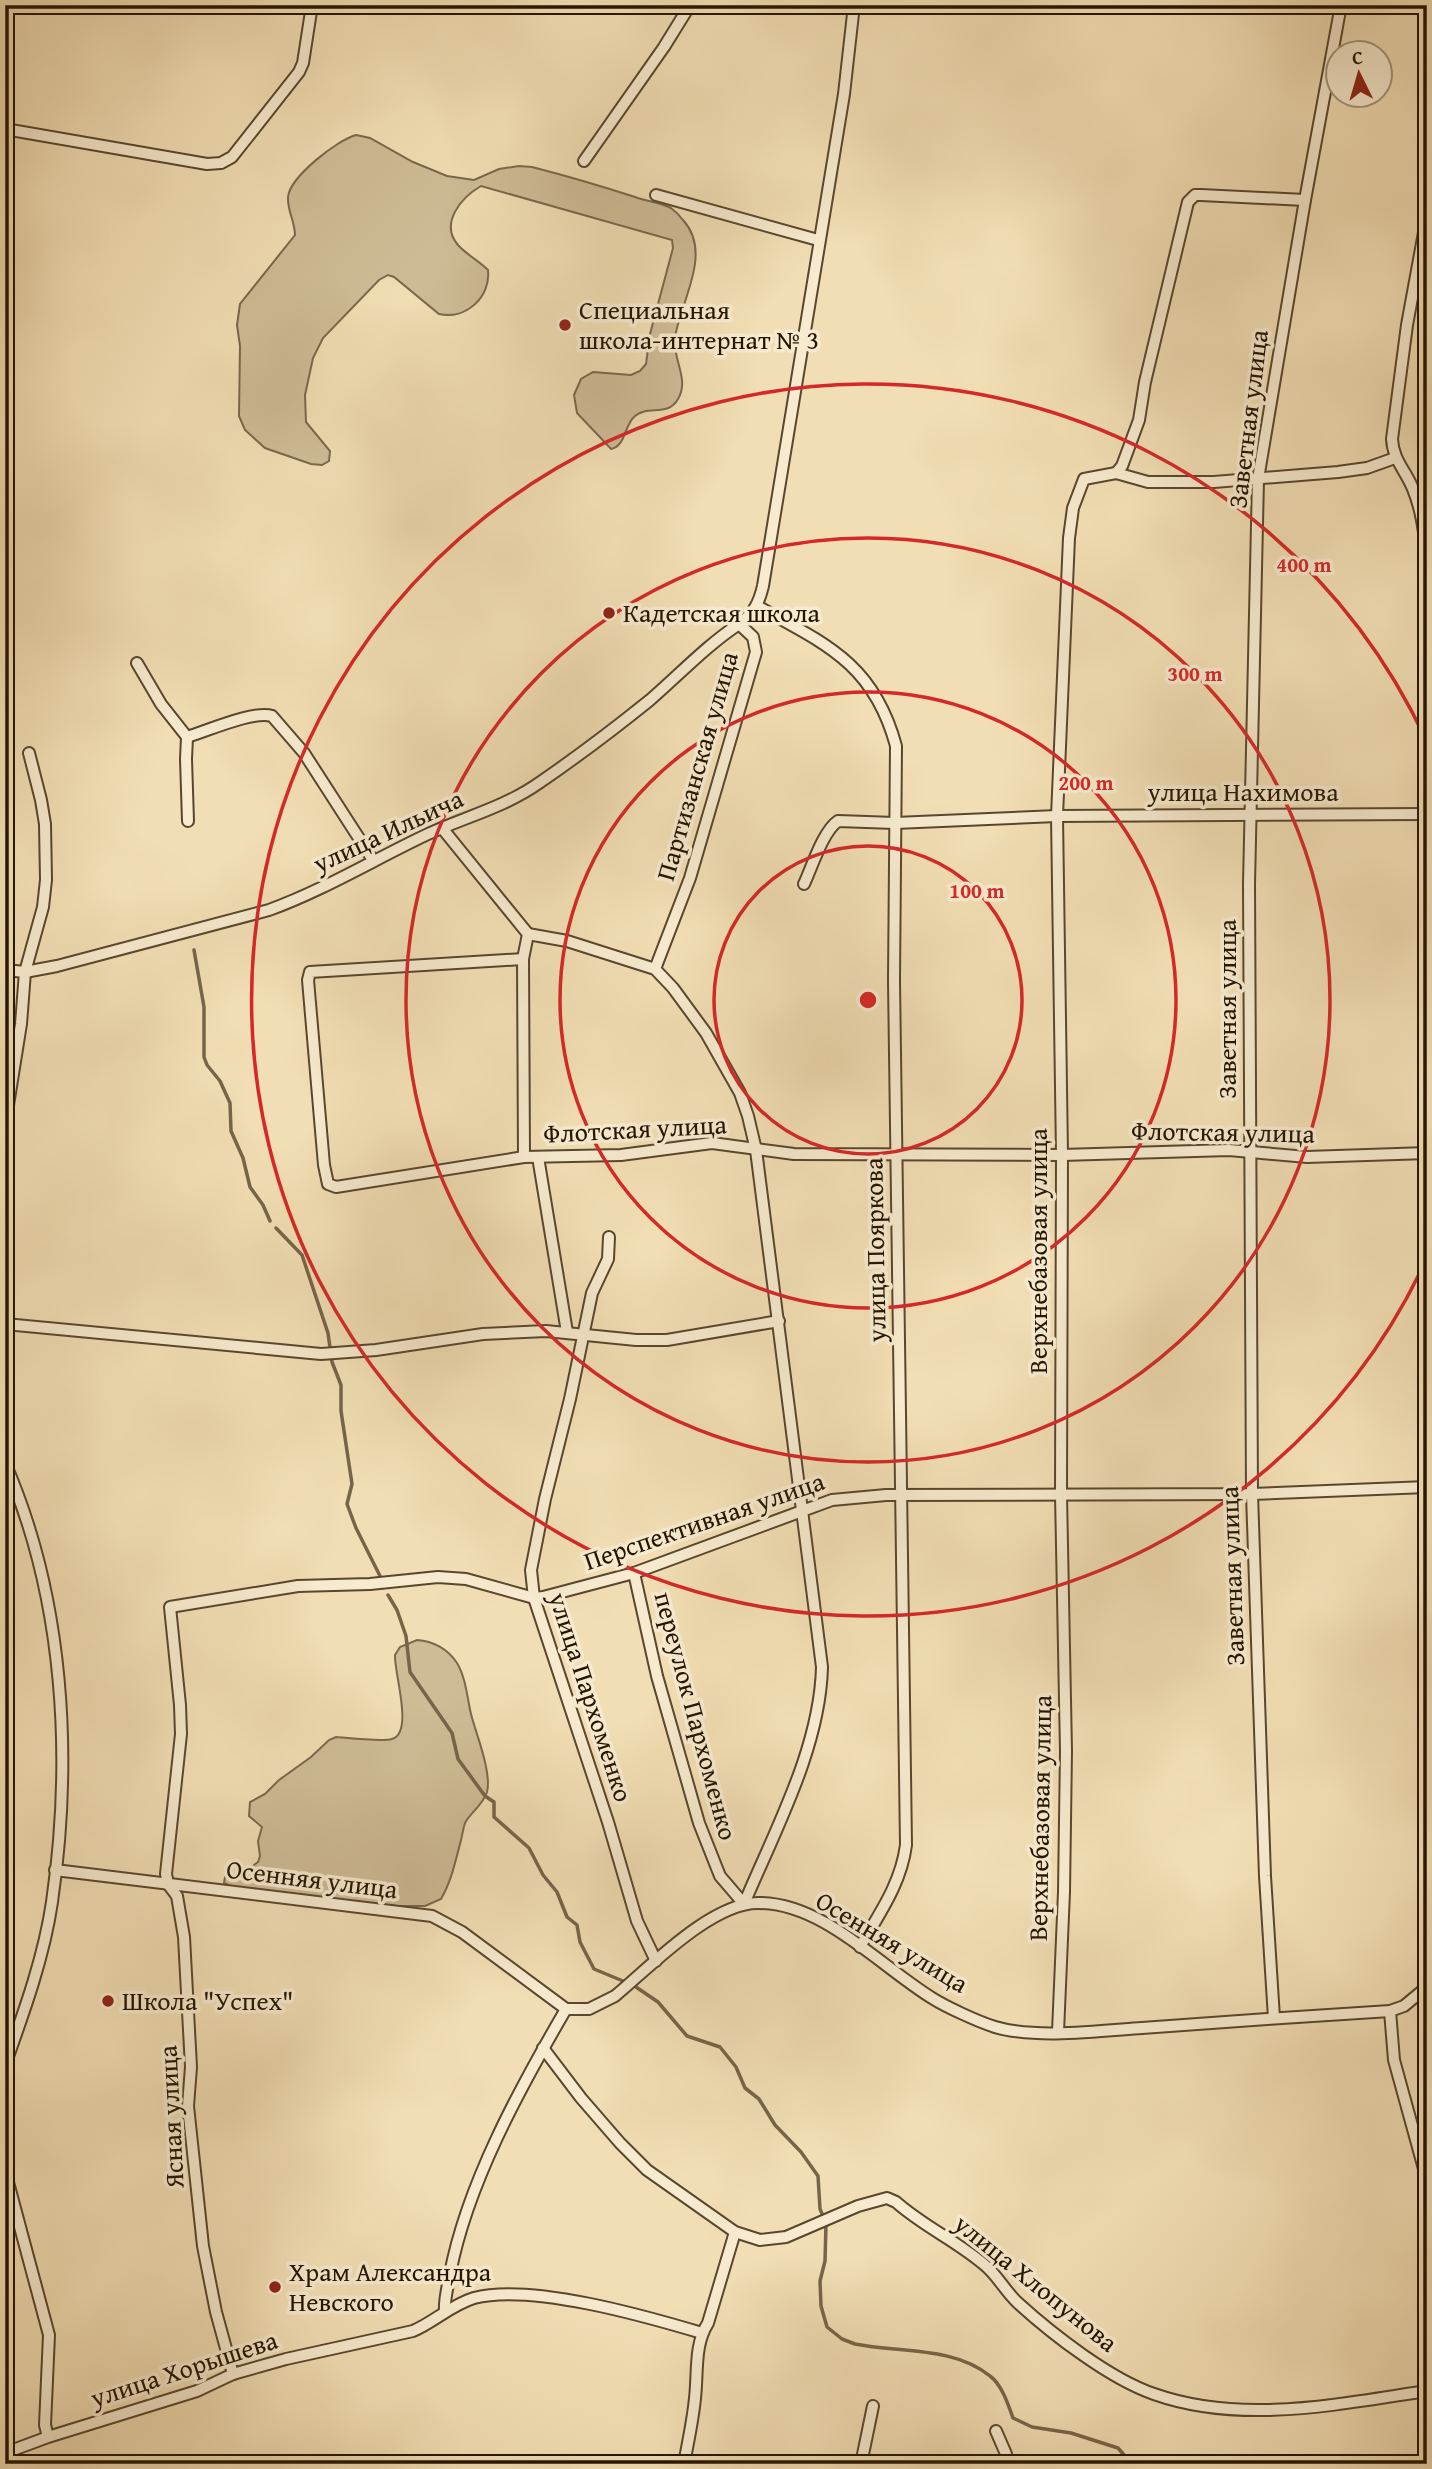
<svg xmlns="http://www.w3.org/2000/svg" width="1432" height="2469" viewBox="0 0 1432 2469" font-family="'Gentium Book Plus',serif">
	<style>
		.green { fill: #cfbc96; stroke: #7a684c; stroke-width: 2 }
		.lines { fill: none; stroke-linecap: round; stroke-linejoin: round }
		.stream { stroke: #766548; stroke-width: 3.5 }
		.minor-casing { stroke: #58472e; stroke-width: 14 }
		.minor { stroke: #f7eace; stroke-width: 10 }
		.ring { fill: none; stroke: #d62828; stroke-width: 3.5 }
		.poi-dot { fill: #8f2418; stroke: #f7eace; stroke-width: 2.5 }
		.labels { text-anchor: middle; stroke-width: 7; stroke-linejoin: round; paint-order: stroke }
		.poi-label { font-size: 26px; fill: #241501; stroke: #f7eace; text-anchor: start }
		.street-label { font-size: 26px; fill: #241501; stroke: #f7eace }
		.centre { fill: #d62828; stroke: #f7eace; stroke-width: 3.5 }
		.ring-label { font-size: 21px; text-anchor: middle; font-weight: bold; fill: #d62828; stroke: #f7eace; stroke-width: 7; stroke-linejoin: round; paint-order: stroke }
	</style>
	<rect width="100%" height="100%" fill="#f2deb4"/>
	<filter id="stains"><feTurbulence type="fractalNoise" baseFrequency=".00286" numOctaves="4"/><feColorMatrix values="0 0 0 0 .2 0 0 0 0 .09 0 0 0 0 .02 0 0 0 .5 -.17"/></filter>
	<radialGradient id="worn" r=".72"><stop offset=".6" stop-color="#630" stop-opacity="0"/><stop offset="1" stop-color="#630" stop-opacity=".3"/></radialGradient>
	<g class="green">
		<path d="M 356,135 L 370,138 L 413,162 L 447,176 L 474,180 L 499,169 L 519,166 L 532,167 C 567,176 601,186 635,197 C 646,201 661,203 671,208 C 675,211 680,216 683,220 C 713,253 681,300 675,337 C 672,359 690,379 678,399 C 668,417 648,405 635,416 C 624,425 626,446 611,449 L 577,413 L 574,395 L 581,379 L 593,372 L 631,375 L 640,371 L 646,364 L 650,334 L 673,248 L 672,240 L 481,186 C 462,197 439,223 458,245 C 467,255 479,261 488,270 C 491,297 466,320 439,314 L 394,277 L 388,275 L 379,280 L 323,338 L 313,358 L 305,395 L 306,422 L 330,451 L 329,461 L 322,465 L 311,464 L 265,448 L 245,430 L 239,416 L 240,346 L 237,325 L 240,304 L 295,235 C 295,222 287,210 288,197 C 290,177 337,140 356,135 Z"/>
		<path d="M 417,1640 C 433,1641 448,1649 457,1663 C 466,1678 467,1697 471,1714 C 476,1734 492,1772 487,1792 C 483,1805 470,1813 465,1823 C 463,1829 462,1837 460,1844 C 455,1863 451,1882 441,1899 L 425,1906 L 397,1906 L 233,1887 L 224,1883 L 225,1877 L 245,1872 L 258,1862 L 260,1856 L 258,1841 L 262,1827 L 249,1816 L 250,1802 L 265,1794 L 279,1780 L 311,1757 L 329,1740 L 336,1737 C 349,1738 381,1742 392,1739 C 414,1733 394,1673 395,1655 L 400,1647 Z"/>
	</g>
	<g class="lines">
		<g class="stream">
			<path d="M 194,950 L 204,1007 L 204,1057 L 207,1065 L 220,1081 L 230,1103 L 231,1131 L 243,1158 L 250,1187 L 263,1205 L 270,1221"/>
			<path d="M 276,1228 L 302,1255 L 328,1333 L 332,1362 L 341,1385 L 341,1411 L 352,1484 L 347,1504 L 356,1528 L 382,1580"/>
			<path d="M 388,1595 L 397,1610 L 406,1636 L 410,1672 L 452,1733 L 458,1759 L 485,1796 L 494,1802 L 494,1817 L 529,1848 L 543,1875 L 557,1892 L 567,1917 L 577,1925 L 580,1942 L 594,1969 L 623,1981"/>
			<path d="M 636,1987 L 658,2002 L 687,2036 L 720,2047 L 736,2067 L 745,2088 L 759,2099 L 775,2125 L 801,2152 L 818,2176 L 820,2209 L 826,2223 L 825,2261 L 820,2281 L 821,2306 L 827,2327 L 842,2339 L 855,2344 C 899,2353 953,2346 990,2376 C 1002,2385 1008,2404 1013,2418 L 1032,2427 L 1071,2433 L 1118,2448 L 1132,2464"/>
			<path d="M 1334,2464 L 1348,2461 L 1389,2464"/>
		</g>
		<g class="minor-casing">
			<g id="minor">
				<path d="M 5,129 L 207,164 L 221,163 L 232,157 L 299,72 L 303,63 L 312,5"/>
				<path d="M 584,161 L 664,47 L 690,5"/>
				<path d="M 656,195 L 818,240"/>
				<path d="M 1427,216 L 1407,325 L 1392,439 C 1393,460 1406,471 1413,489 C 1422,511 1424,532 1427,555"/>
				<path d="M 1116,473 L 1122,466 L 1139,420 L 1145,382 L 1188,202 L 1195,195 L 1201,195 L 1305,200"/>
				<path d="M 757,606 C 826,644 874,664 896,746 L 894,981 L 906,1845 C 901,1884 879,1914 860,1947"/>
				<path d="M 137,663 L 161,704 L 187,737 L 186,759 L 188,821"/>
				<path d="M 187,737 C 207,731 254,710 272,716 L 304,753 L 373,860"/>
				<path d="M 442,828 L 528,934 L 523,959 L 524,1157"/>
				<path d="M 804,884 C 812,867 823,831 838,821 L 895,823 L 1057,816 L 1427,814"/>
				<path d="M 528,934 L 567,941 L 655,969 L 673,988 L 706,1033 L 740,1093 L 748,1116 L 756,1150 L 822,1667 C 820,1748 775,1830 744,1904 L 720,1876 L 699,1823 L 657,1676 L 634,1573"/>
				<path d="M 523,959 L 310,972 L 308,980 L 324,1165 L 328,1184 L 336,1187 L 524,1157 L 621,1155 L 712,1143 L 794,1154 L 1062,1155 L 1229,1150 L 1307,1157 L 1427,1153"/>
				<path d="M 655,969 L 690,878 L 756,652 L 753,637 L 739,624 C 754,613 759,603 763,586 L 844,94 L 854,5"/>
				<path d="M 5,970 L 25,972 L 57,966 L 269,910 C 324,890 375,859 428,834 C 465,817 505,807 539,783 C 577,757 614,729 650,700 C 680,674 706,646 739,624"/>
				<path d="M 5,1124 L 21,1024 L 25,972 L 43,907 L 46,880 L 45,824 L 41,800 L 29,753"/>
				<path d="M 538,1157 L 567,1332"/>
				<path d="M 609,1237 L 608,1259 L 592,1293 L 570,1399 L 545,1499 L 531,1570 L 534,1598 L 608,1822 L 637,1921 L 656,1961"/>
				<path d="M 5,1324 L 321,1354 L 376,1350 L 483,1334 L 546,1331 L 636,1340 L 667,1340 L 779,1321"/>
				<path d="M 5,1463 C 64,1598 73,1757 52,1902 C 44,1957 24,2012 5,2065"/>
				<path d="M 55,1870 L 432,1916 L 462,1932 L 566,2009 L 589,2009 L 615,1996 C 650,1967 712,1902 759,1903 C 823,1903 880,1966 932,1998 C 946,2007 979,2022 995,2027 C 1035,2039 1100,2031 1142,2028 C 1225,2022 1307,2016 1390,2011 L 1404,2006 L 1427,1987"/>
				<path d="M 1390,2011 L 1394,2060 L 1427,2180"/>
				<path d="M 1274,2018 L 1265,1876 L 1252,1494 L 1249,884 L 1258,479 L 1305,200 L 1341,5"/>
				<path d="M 1058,2032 L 1064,1892 L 1066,1751 L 1061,1494 L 1062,1155 L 1057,816 L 1069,538 L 1073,508 L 1084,479 L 1116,473 L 1148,482 L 1214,482 L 1338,472 L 1367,468 L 1395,458"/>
				<path d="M 543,2048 L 581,2098 L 620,2143 L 647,2170 L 735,2232 L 760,2240 L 786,2237 L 858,2206 L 887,2198 L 896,2202 C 924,2227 959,2242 987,2267 C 999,2278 1006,2292 1018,2303 C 1052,2334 1110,2379 1154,2394 C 1242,2425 1338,2404 1427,2391"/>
				<path d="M 5,2171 L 49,2335 L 45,2425 L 48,2437"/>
				<path d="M 445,2311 C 444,2299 448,2286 450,2274 C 467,2184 520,2088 566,2009"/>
				<path d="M 233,2374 L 216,2312 L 203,2246 L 188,2106 L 191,2067 L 184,1937 L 177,1896 L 168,1884 L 166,1874 L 181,1734 L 180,1705 L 170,1607 L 298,1586 L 370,1584 L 438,1577 L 466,1579 L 534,1598 L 543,1597 L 634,1573 L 832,1500 L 886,1495 L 1252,1494 L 1427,1487"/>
				<path d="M 996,2431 L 1006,2454 L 1005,2464"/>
				<path d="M 5,2453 L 48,2437 L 197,2391 L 233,2374 L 286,2359 L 413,2331 C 434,2322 451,2305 474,2298 C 530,2283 645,2316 702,2333"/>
				<path d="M 684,2464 C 688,2442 693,2420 695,2398 C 698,2372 694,2345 708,2323 L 735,2232"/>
				<path d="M 861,2464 L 873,2406"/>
			</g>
		</g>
		<use href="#minor" class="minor"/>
	</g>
	<g class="ring">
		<circle cx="868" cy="1000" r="154"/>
		<circle cx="868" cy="1000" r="308"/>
		<circle cx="868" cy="1000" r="462"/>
		<path d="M1426 1260A616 616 0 1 1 1426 740"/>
	</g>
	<g class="poi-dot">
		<circle cx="565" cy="325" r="7"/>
		<circle cx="609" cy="613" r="7"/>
		<circle cx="108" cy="2001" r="7"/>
		<circle cx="275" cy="2287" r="7"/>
	</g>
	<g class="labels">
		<g class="poi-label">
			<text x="579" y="319">Специальная<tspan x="579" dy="30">школа-интернат № 3</tspan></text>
			<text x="623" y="622">Кадетская школа</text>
			<text x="122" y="2010">Школа "Успех"</text>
			<text x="289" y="2281">Храм Александра<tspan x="289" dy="30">Невского</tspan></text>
		</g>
		<g class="street-label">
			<text transform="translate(1248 419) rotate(-83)" y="9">Заветная улица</text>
			<text transform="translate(697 766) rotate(-74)" y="9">Партизанская улица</text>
			<text x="1243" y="801">улица Нахимова</text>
			<text transform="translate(388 831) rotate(-25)" y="9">улица Ильича</text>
			<text transform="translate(1227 1009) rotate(-90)" y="9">Заветная улица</text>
			<text transform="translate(635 1129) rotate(-3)" y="9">Флотская улица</text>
			<text transform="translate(1223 1132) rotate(1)" y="9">Флотская улица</text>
			<text transform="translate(875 1250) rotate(-91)" y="9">улица Пояркова</text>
			<text transform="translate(1038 1251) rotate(-90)" y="9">Верхнебазовая улица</text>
			<text transform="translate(704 1521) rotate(-19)" y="9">Перспективная улица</text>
			<text transform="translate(1232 1576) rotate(-92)" y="9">Заветная улица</text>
			<text transform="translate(591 1697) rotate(72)" y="9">улица Пархоменко</text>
			<text transform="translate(696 1716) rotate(75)" y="9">переулок Пархоменко</text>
			<text transform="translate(1040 1818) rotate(-89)" y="9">Верхнебазовая улица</text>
			<text transform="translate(312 1879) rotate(7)" y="9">Осенняя улица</text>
			<text transform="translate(892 1942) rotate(31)" y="9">Осенняя улица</text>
			<text transform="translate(171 2117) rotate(-93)" y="9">Ясная улица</text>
			<text transform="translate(1036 2283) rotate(39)" y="9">улица Хлопунова</text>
			<text transform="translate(184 2369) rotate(-18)" y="9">улица Хорышева</text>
		</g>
	</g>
	<circle cx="868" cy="1000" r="10" class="centre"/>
	<g class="ring-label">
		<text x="1304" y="572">400 m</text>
		<text x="1195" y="681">300 m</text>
		<text x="1086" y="790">200 m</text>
		<text x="977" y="898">100 m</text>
	</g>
	<rect width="1432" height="2469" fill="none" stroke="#f2deb4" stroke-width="28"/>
	<rect x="7" y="7" width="1418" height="2455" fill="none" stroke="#241501" stroke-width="3.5"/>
	<rect x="14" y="14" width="1404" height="2441" fill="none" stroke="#241501" stroke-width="2"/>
	<g transform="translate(1359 74) rotate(355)"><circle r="33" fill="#f7eace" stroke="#a3957c" stroke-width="2"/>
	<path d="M0-5L12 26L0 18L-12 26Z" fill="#8f2418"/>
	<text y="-10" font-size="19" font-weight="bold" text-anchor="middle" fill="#241501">С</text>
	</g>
	<rect width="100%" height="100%" filter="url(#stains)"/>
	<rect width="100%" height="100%" fill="url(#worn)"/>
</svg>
